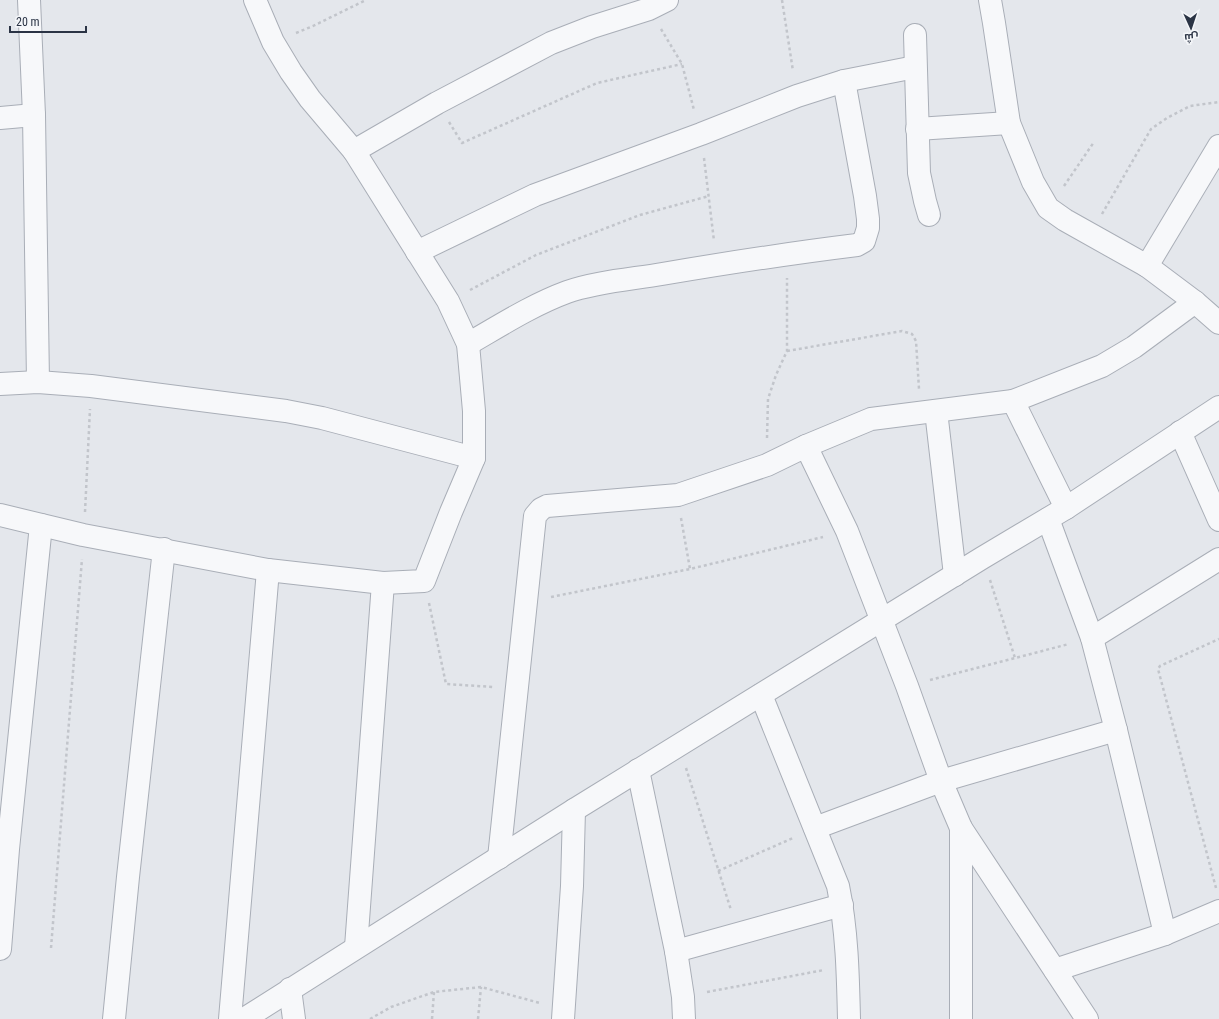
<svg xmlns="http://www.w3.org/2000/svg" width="1219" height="1019" viewBox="0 0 1219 1019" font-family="'Roboto Condensed',Cairo,sans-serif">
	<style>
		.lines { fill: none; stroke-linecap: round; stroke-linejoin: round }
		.minor-casing { stroke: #a9aeb7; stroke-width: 24 }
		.tertiary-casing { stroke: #a9aeb7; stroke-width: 24 }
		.path { stroke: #c2c5cb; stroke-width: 2.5; stroke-dasharray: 3 3; stroke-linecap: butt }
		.minor { stroke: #f7f8fa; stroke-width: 22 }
		.tertiary { stroke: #f7f8fa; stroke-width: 22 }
	</style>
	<rect width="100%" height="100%" fill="#e4e7ec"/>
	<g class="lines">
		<g class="minor-casing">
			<g id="minor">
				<path d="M 29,0 L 34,115 L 38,382"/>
				<path d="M 990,0 L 994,23 L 1009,123 L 1033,182 L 1048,208 L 1065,220 L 1147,266 L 1195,302 L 1219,323"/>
				<path d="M 915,35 L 919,173 L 925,201 L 929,215"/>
				<path d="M 0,118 L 34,115"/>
				<path d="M 917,129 L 1009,123"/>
				<path d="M 354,151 L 437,103 L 551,43 L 592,27 L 649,9 L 667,0"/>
				<path d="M 417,252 L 535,195 L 701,134 L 797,96 L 844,81 L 915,67"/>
				<path d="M 1147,266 L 1219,146"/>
				<path d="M 468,344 C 501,325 532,305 567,292 C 595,282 633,279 662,274 C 727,263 792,253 857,245 L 864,241 L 868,228 L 868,219 L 865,196 L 844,81"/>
				<path d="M 0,384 L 38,382 L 91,386 L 286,411 L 322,418 L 474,458"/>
				<path d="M 1013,401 L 1066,508"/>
				<path d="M 936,411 L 955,575"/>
				<path d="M 1180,432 L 1219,520"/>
				<path d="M 806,446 L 871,419 L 1013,401 L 1102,366 L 1134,347 L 1195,302"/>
				<path d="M 0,515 L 83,535 L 268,570 L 383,583 L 424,581 L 451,512 L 474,458 L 474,411 L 468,344 L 448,301 L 354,151 L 310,99 L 291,72 L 273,42 L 255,0"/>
				<path d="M 1048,519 L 1092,638 L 1116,730 L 1165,934"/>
				<path d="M 1092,638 L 1219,559"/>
				<path d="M 761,695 L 838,886 C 847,930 848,975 849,1019"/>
				<path d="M 638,770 L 676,951 L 683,997 L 684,1019"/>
				<path d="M 815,828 L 941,781 L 1116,730"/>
				<path d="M 499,858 L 535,516 L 541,509 L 547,506 L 678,495 L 767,465 L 806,446 L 847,531 L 907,686 L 941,781 L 961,828 L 1087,1019"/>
				<path d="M 356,947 L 383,583"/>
				<path d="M 0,949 L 8,849 L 41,525"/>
				<path d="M 676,951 L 842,905"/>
				<path d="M 1055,970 L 1165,934 L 1219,911"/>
				<path d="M 290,989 L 294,1019"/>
				<path d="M 114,1019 L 128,877 L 164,549"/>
				<path d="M 230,1019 L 268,570"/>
				<path d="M 563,1019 L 572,886 L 574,810"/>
				<path d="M 961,1019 L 961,828"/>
			</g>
		</g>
		<g class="tertiary-casing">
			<path id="tertiary" d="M 244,1019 L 574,810 L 982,558 L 1066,508 L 1219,407"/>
		</g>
		<g class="path">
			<path d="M 782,0 L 793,71"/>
			<path d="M 661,29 L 682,64 L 694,110"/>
			<path d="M 296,33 L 313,26 L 366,0"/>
			<path d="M 449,122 L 462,143 L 597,83 L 682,64"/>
			<path d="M 704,158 L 714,241"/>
			<path d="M 1064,186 L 1094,142"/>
			<path d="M 1102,214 L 1151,129 L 1167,118 L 1190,106 L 1219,102"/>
			<path d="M 470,290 L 536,255 L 640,215 L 709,196"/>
			<path d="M 787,351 L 902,331 L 912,334 L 916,341 L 919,389"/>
			<path d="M 767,438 L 768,399 L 776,375 L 787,351 L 787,278"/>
			<path d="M 85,512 L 90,409"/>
			<path d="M 681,518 L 690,569"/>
			<path d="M 990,580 L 1015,658"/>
			<path d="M 551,597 L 690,569 L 823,537"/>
			<path d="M 429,603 L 446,684 L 493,687"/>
			<path d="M 930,680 L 1069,644"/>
			<path d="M 686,768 L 731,910"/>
			<path d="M 718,871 L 793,838"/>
			<path d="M 1216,888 L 1158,669 L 1160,666 L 1219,639"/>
			<path d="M 51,948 L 82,559"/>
			<path d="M 707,992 L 824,970"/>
			<path d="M 370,1019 L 391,1007 L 434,992 L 481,987 L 540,1003"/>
			<path d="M 432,1019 L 434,992"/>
			<path d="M 478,1019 L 481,987"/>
		</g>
		<use href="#minor" class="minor"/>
		<use href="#tertiary" class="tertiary"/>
	</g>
	<g transform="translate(1191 28) rotate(177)" stroke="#f4f6f9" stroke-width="3" paint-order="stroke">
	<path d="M0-3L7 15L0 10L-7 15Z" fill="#2b3445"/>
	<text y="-6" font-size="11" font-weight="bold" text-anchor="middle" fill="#2b3445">ش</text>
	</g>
	<path d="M10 26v6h76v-6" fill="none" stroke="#2b3445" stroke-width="2"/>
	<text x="16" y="26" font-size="12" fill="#2b3445" stroke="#f4f6f9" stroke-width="3" paint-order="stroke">20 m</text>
</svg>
